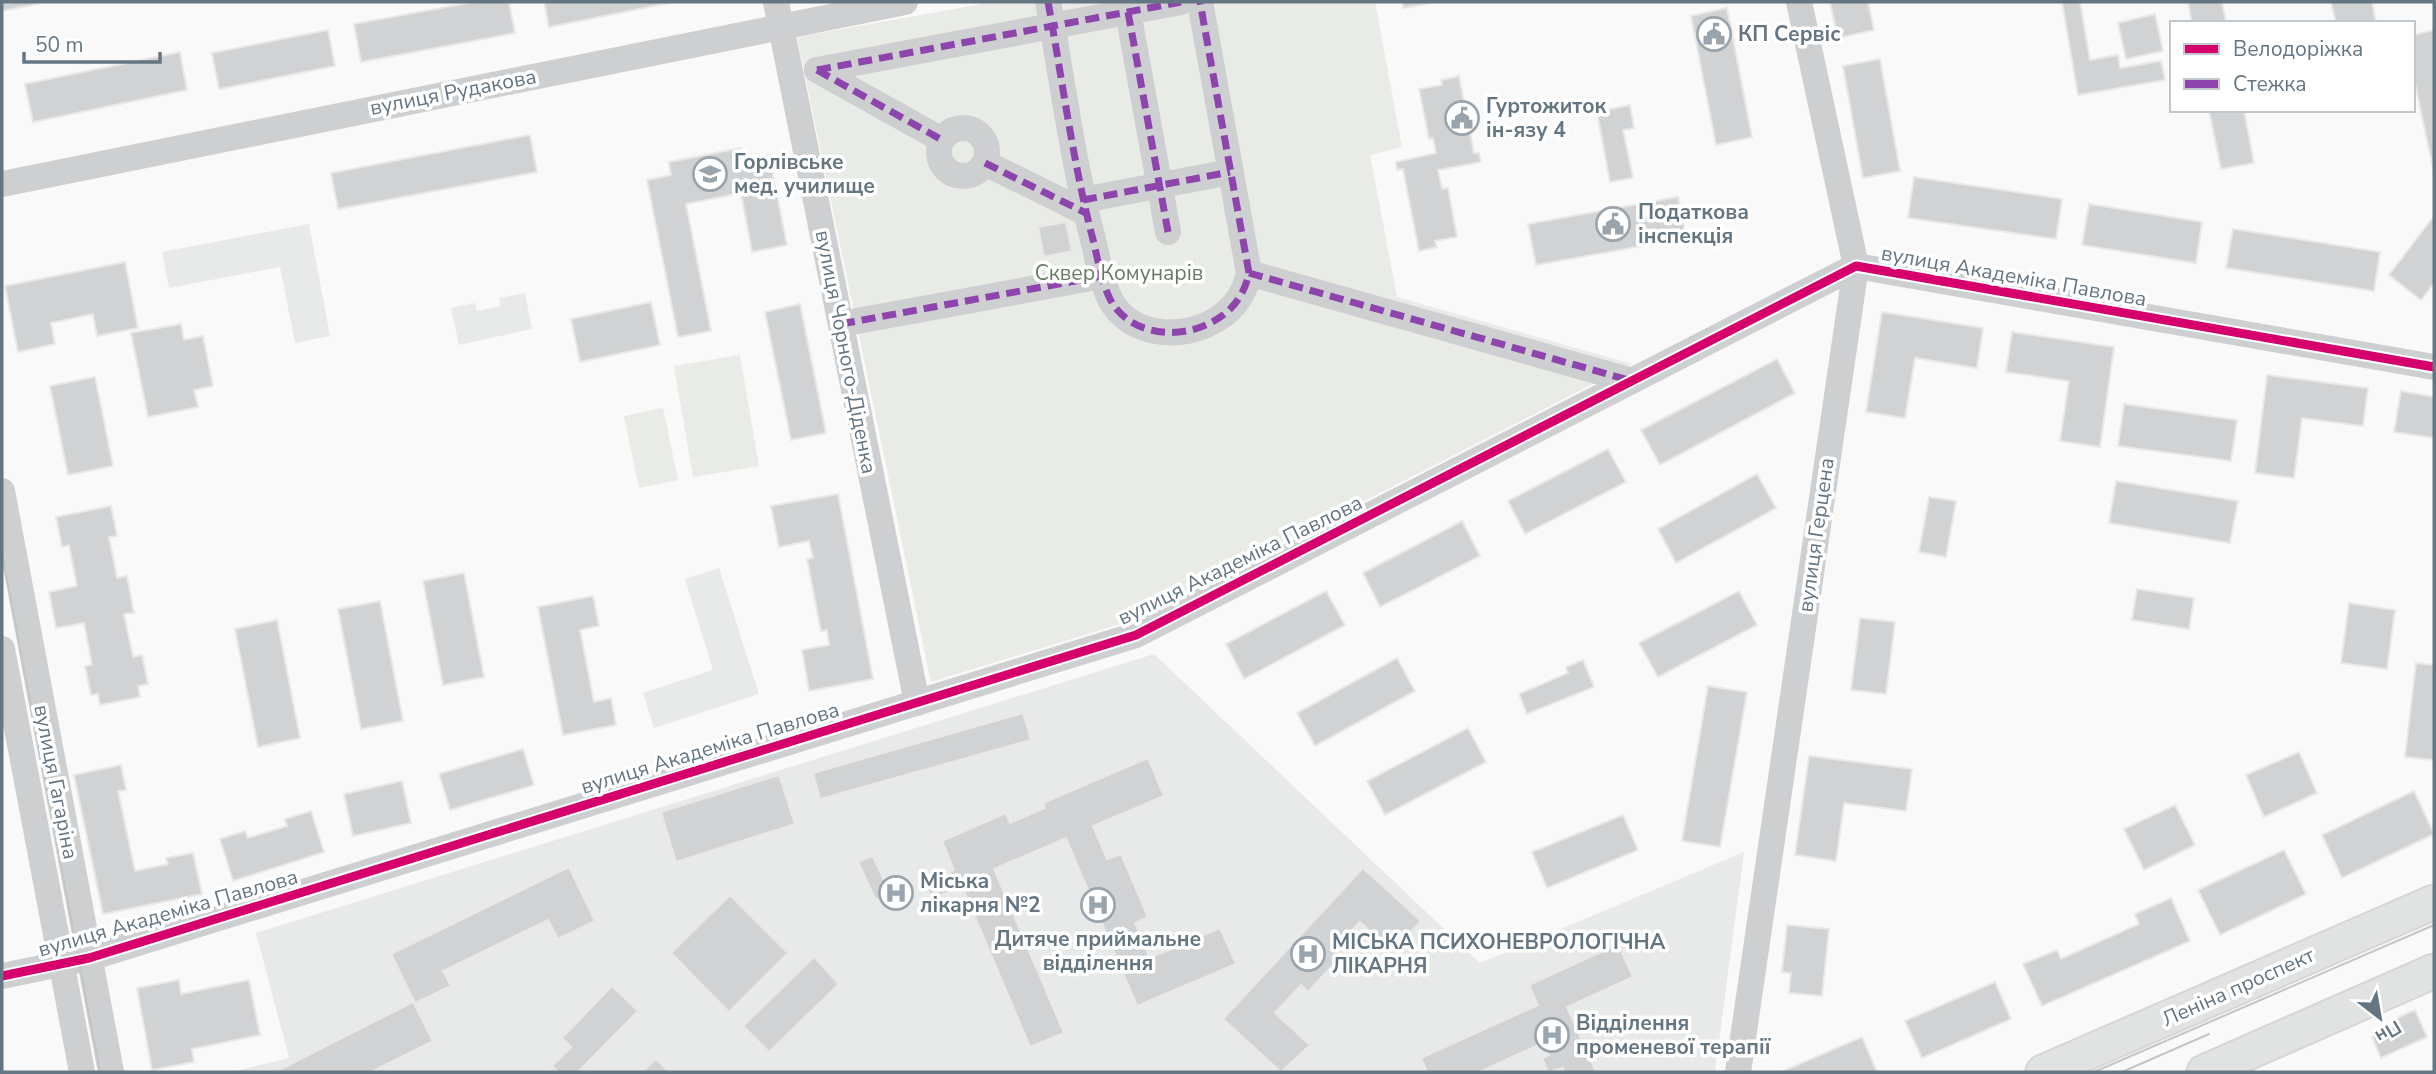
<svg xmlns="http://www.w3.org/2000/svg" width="2436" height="1074" viewBox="0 0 2436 1074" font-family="'Nunito Sans',sans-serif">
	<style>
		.built { fill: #e8e9e9 }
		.green { fill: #e8ebe6 }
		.building { fill: #d0d2d3; stroke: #e8e8e8; stroke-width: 2 }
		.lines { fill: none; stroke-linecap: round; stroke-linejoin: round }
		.major-casing { stroke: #d5d6d7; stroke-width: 37 }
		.minor { stroke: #cecfd0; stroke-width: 26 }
		.major { stroke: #e1e2e2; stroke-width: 33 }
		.tram { stroke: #c3c5c6; stroke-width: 2 }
		.quiet { stroke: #8e44ad; stroke-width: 7; stroke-dasharray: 14 7; stroke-linecap: butt }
		.cycleway-casing { stroke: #fff; stroke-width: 13 }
		.cycleway { stroke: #d6006c; stroke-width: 9 }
		.labels { text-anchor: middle; stroke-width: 7; stroke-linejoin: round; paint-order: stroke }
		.poi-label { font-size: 21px; font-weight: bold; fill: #657683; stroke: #fff; text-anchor: start }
		.street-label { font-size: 21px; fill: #657683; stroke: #fff }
		.park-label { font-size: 21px; fill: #687a64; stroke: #fff }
	</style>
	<rect width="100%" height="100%" fill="#f9f9f9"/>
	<g class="built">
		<path d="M 309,224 L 330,336 L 295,343 L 280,267 L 169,288 L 162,252 Z"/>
		<path d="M 525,293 L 532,329 L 459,345 L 451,308 L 475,303 L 477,311 L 500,306 L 499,298 Z"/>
		<path d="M 719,568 L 759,694 L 654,728 L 643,693 L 713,670 L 685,579 Z"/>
		<path d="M 1154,654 L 1480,963 L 1744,852 L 1715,1072 L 232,1072 L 289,1058 L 256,933 Z"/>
	</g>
	<g class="green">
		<path d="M 994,2 L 1375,2 L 1402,147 L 1370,155 L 1397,297 L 1632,364 L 1130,621 L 931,682 L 797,37 Z"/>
		<path d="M 740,355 L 759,466 L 693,477 L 674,366 Z"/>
		<path d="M 663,408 L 678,480 L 639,488 L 624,416 Z"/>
	</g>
	<g class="building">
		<path d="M 2,2 L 38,2 L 38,4 L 2,11 Z"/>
		<path d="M 474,2 L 509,2 L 515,33 L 361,62 L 354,24 Z"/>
		<path d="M 544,2 L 674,2 L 549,27 Z"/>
		<path d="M 1402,2 L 1436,2 L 1404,8 Z"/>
		<path d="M 1830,2 L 1868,2 L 1874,30 L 1838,38 Z"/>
		<path d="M 2062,2 L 2080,2 L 2090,60 L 2118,55 L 2120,68 L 2161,61 L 2165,80 L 2078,95 Z"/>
		<path d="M 2188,2 L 2222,2 L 2226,23 L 2192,23 Z"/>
		<path d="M 2331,2 L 2372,2 L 2376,23 L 2336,23 Z"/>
		<path d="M 1727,8 L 1752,137 L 1716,145 L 1691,16 Z"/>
		<path d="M 2155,14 L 2163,51 L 2126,59 L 2118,23 Z"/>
		<path d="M 328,30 L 335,66 L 219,89 L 212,53 Z"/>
		<path d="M 2434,30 L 2434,173 L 2413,74 L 2413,35 Z"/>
		<path d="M 180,52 L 187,90 L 33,122 L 25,84 Z"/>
		<path d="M 1880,59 L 1900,171 L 1863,178 L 1843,66 Z"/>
		<path d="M 1459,76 L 1474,153 L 1479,153 L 1481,162 L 1438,170 L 1442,189 L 1448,188 L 1457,237 L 1435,241 L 1437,247 L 1419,251 L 1403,169 L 1397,170 L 1396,162 L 1436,153 L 1433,138 L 1429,139 L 1419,89 L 1442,85 L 1441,80 Z"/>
		<path d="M 1630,105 L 1634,128 L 1623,130 L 1633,178 L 1610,182 L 1597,112 Z"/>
		<path d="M 2209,110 L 2244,110 L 2254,163 L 2221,169 Z"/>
		<path d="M 530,135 L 537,172 L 338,209 L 331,173 Z"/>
		<path d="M 741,148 L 743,160 L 769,155 L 787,245 L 752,252 L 741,193 L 686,204 L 711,331 L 678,337 L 647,180 L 671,175 L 669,162 Z"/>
		<path d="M 1914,177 L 2062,199 L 2056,239 L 1908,218 Z"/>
		<path d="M 1678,197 L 1686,238 L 1536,265 L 1528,224 Z"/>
		<path d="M 2089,204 L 2202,222 L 2196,263 L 2082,245 Z"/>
		<path d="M 2434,216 L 2434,283 L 2421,300 L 2389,275 Z"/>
		<path d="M 1066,222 L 1072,251 L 1044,257 L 1038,227 Z"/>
		<path d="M 2233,229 L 2380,252 L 2374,291 L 2226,268 Z"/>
		<path d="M 125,262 L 138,328 L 97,336 L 93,314 L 51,323 L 55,344 L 18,352 L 5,286 Z"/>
		<path d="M 651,302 L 660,345 L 580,362 L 571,319 Z"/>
		<path d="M 800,304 L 826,433 L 791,440 L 765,312 Z"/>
		<path d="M 1882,312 L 1983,328 L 1977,368 L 1915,358 L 1905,418 L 1866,412 Z"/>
		<path d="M 181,324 L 184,340 L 203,336 L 213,386 L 194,390 L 198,407 L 148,417 L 131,333 Z"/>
		<path d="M 2012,332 L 2114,347 L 2100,447 L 2060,441 L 2069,381 L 2006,372 Z"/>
		<path d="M 1777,359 L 1795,393 L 1660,465 L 1641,430 Z"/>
		<path d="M 2267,375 L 2368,388 L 2363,426 L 2302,418 L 2294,478 L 2255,473 Z"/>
		<path d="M 95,377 L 113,466 L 68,475 L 50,386 Z"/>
		<path d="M 2401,391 L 2434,397 L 2434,438 L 2394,432 Z"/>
		<path d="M 2124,404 L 2237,420 L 2231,461 L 2118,446 Z"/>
		<path d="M 1608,449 L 1626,482 L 1525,534 L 1508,501 Z"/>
		<path d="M 1757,474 L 1776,508 L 1676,563 L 1658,529 Z"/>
		<path d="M 2116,481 L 2238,501 L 2230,543 L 2109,523 Z"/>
		<path d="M 838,494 L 873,679 L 809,691 L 802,650 L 829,645 L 827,630 L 821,631 L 807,559 L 813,558 L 809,541 L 779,547 L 771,506 Z"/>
		<path d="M 1929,497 L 1956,501 L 1946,557 L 1919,552 Z"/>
		<path d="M 111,506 L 117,536 L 109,537 L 117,578 L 127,576 L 134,613 L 124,614 L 133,657 L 142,655 L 148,684 L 138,686 L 140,697 L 100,705 L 98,694 L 91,695 L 85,666 L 92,665 L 84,623 L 56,628 L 49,592 L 77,586 L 69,545 L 62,547 L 56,517 Z"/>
		<path d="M 1462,521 L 1480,556 L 1380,607 L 1363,573 Z"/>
		<path d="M 464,573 L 484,677 L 443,685 L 423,581 Z"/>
		<path d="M 2137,589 L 2194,598 L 2189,629 L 2132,620 Z"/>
		<path d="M 1326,591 L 1345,625 L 1244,679 L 1226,644 Z"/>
		<path d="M 1739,591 L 1757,625 L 1658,677 L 1639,643 Z"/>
		<path d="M 593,596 L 599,626 L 580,630 L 594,702 L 611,698 L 616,725 L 563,735 L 538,607 Z"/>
		<path d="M 380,601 L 403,721 L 361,729 L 338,609 Z"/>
		<path d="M 2349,603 L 2395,610 L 2387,669 L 2341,663 Z"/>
		<path d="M 1860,618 L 1895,622 L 1886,694 L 1851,690 Z"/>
		<path d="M 277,620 L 300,738 L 258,747 L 235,629 Z"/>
		<path d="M 1397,658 L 1415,691 L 1315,746 L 1297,713 Z"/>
		<path d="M 1583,660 L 1594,687 L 1527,714 L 1519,694 L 1568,673 L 1566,667 Z"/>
		<path d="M 2416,663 L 2434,665 L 2434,760 L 2405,757 Z"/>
		<path d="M 1708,686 L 1747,692 L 1720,847 L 1682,841 Z"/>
		<path d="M 1023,713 L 1031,740 L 820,799 L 813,773 Z"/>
		<path d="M 1468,728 L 1486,762 L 1385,815 L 1367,781 Z"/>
		<path d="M 523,749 L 534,785 L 450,810 L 439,774 Z"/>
		<path d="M 2299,752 L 2317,793 L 2264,817 L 2246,775 Z"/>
		<path d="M 1809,756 L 1912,769 L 1906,811 L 1844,803 L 1836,861 L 1795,855 Z"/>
		<path d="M 1148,758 L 1164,796 L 1093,826 L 1107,859 L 1121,854 L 1148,917 L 1135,923 L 1150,958 L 1220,928 L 1236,964 L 1137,1006 L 1066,838 L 994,869 L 1064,1033 L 1030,1047 L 962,886 L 932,899 L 925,883 L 954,870 L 942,841 L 1006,813 L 1010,823 L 1045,808 L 1043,803 Z"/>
		<path d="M 121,765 L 126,790 L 118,791 L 135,871 L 168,864 L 166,858 L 193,853 L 202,894 L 103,914 L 74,775 Z"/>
		<path d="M 779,775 L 795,824 L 676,862 L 661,812 Z"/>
		<path d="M 402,781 L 411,823 L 353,836 L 344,794 Z"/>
		<path d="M 2414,791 L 2434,834 L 2342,878 L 2322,835 Z"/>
		<path d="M 2175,805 L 2195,845 L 2144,870 L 2124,829 Z"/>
		<path d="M 311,811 L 324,852 L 233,881 L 220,839 L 245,831 L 248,838 L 287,826 L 285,819 Z"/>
		<path d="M 1623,815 L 1638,850 L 1547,888 L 1532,852 Z"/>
		<path d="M 2284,850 L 2306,894 L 2220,935 L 2198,890 Z"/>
		<path d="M 873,856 L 890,894 L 876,900 L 858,862 Z"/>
		<path d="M 569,867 L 595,921 L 558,939 L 548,920 L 443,971 L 451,986 L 415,1003 L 391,954 Z"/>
		<path d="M 1363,868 L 1421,921 L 1392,952 L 1360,922 L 1334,949 L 1341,956 L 1308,992 L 1301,985 L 1275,1013 L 1310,1045 L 1281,1072 L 1223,1019 Z"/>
		<path d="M 730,895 L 788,953 L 729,1012 L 671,953 Z"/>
		<path d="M 2171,898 L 2190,941 L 2042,1006 L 2023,964 L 2057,950 L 2061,959 L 2139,924 L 2135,914 Z"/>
		<path d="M 1787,925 L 1829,929 L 1822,996 L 1789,993 L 1791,973 L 1782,972 Z"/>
		<path d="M 1618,944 L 1633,977 L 1567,1007 L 1596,1072 L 1565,1072 L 1563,1068 L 1548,1072 L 1542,1058 L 1549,1055 L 1543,1043 L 1479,1072 L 1427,1072 L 1421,1058 L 1538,1005 L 1529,985 Z"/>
		<path d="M 814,957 L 839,984 L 769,1052 L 743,1026 Z"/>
		<path d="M 179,980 L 181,994 L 249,980 L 260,1035 L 192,1049 L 194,1062 L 152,1070 L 137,988 Z"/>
		<path d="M 1995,982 L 2011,1019 L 1922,1058 L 1905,1021 Z"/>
		<path d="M 612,986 L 638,1011 L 578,1072 L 558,1072 L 552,1066 L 571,1047 L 562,1038 Z"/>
		<path d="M 413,1002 L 433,1041 L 371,1072 L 275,1072 Z"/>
		<path d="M 2415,1010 L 2427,1037 L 2381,1058 L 2372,1037 L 2400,1024 L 2397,1018 Z"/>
		<path d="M 1862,1037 L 1877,1072 L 1781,1072 Z"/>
		<path d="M 656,1059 L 669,1072 L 642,1072 Z"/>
	</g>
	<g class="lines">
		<g class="major-casing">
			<g id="major">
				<path d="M 2043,1072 L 2434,902"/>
				<path d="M 2204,1072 L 2434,971"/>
			</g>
		</g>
		<g class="minor">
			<path d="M 776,2 L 917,703"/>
			<path d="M 1048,2 C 1062,78 1072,156 1091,232 C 1097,253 1100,279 1110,299 C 1128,334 1175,340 1208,324 C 1230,314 1244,297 1249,273 L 1200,2"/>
			<path d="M 1128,12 L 1168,232"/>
			<path d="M 817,70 L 1181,2"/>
			<path d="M 817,70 L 942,140"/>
			<circle cx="963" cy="152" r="24"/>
			<path d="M 985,163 L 1086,213"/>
			<path d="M 2,184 L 905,2"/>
			<path d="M 1083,200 L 1230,172"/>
			<path d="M 1249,273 L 1632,381"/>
			<path d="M 841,324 L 1102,276"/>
			<path d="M 2,491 L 111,1072"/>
			<path d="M 2,649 L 82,1072"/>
			<path d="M 2,976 L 89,958 L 1136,635 L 1856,266 L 2434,367"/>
			<path d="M 1738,1072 L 1856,266 L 1799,2"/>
		</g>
		<use href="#major" class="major"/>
		<g class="tram">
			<path d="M 2,553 L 100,1072"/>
			<path d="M 2094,1072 L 2434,925"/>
			<path d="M 2122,1072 L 2209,1034"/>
		</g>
		<g class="quiet">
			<path d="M 1048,2 C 1062,78 1072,156 1091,232 C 1097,253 1100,279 1110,299 C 1128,334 1175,340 1208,324 C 1230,314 1244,297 1249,273 L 1200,2"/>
			<path d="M 1128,12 L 1168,232"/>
			<path d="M 817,70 L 1181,2"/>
			<path d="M 817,70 L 942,140"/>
			<path d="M 985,163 L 1086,213"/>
			<path d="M 1083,200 L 1230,172"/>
			<path d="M 1249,273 L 1632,381"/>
			<path d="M 841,324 L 1102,276"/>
		</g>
		<g class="cycleway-casing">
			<path id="cycleway" d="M 2,976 L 89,958 L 1136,635 L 1856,266 L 2434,367"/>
		</g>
		<use href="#cycleway" class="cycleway"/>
	</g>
	<defs>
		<g id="civic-ring" transform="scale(1.75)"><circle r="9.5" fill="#fff" stroke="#99a4ac" stroke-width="1.5"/><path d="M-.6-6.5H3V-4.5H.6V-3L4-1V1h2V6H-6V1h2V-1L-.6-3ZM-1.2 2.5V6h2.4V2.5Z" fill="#99a4ac"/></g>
		<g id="university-ring" transform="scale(1.75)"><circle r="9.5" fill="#fff" stroke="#99a4ac" stroke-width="1.5"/><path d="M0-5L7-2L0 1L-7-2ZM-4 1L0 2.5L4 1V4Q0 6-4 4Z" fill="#99a4ac"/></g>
		<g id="hospital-ring" transform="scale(1.75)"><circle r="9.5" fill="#fff" stroke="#99a4ac" stroke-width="1.5"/><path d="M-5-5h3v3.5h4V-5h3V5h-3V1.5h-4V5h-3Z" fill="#99a4ac"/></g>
	</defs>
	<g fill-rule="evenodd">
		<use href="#civic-ring" x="1714" y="34"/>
		<use href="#civic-ring" x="1462" y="118"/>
		<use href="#university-ring" x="710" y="174"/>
		<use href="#civic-ring" x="1613" y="224"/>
		<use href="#hospital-ring" x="896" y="893"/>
		<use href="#hospital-ring" x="1098" y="905"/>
		<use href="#hospital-ring" x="1308" y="954"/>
		<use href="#hospital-ring" x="1552" y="1035"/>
	</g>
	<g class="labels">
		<g class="poi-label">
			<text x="1738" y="41">КП Сервіс</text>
			<text x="1486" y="113">Гуртожиток<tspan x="1486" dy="24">ін-язу 4</tspan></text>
			<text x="734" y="169">Горлівське<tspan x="734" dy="24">мед. училище</tspan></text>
			<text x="1638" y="219">Податкова<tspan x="1638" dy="24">інспекція</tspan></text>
			<text x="920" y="888">Міська<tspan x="920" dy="24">лікарня №2</tspan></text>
			<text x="1098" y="946" text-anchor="middle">Дитяче приймальне<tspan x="1098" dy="24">відділення</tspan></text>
			<text x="1332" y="949">МІСЬКА ПСИХОНЕВРОЛОГІЧНА<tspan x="1332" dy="24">ЛІКАРНЯ</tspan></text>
			<text x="1576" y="1030">Відділення<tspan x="1576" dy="24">променевої терапії</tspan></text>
		</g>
		<g class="street-label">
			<text transform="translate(453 92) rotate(-11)" y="7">вулиця Рудакова</text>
			<text transform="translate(2014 276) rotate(10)" y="7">вулиця Академіка Павлова</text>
			<text transform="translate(846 352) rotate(79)" y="7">вулиця Чорного-Діденка</text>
			<text transform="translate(1816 535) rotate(-82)" y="7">вулиця Герцена</text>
			<text transform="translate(1240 560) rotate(-26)" y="7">вулиця Академіка Павлова</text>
			<text transform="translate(710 748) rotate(-17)" y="7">вулиця Академіка Павлова</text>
			<text transform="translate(56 782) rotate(79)" y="7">вулиця Гагаріна</text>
			<text transform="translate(168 913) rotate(-16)" y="7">вулиця Академіка Павлова</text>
			<text transform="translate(2238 987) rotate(-24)" y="7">Леніна проспект</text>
		</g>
		<g class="park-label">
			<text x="1119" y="280">Сквер Комунарів</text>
		</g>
	</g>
	<rect width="2436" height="1074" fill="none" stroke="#657683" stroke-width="7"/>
	<rect x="2170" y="21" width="245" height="91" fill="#ffffff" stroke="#c1c8cd" stroke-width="2"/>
	<rect x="2184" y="44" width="35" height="10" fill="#d6006c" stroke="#c1c8cd" stroke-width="2"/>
	<text x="2233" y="56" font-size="21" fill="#657683">Велодоріжка</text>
	<rect x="2184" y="79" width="35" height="10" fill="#8e44ad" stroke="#c1c8cd" stroke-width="2"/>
	<text x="2233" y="91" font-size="21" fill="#657683">Стежка</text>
	<g transform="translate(2380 1018) rotate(149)" stroke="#ffffff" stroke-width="5" paint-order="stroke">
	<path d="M0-5L12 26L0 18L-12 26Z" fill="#657683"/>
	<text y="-10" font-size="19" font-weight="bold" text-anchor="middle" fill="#657683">Пн</text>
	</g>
	<path d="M24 52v10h136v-10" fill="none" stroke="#657683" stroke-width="3.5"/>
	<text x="35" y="52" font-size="21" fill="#657683" stroke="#ffffff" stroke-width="5" paint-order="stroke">50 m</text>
</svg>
